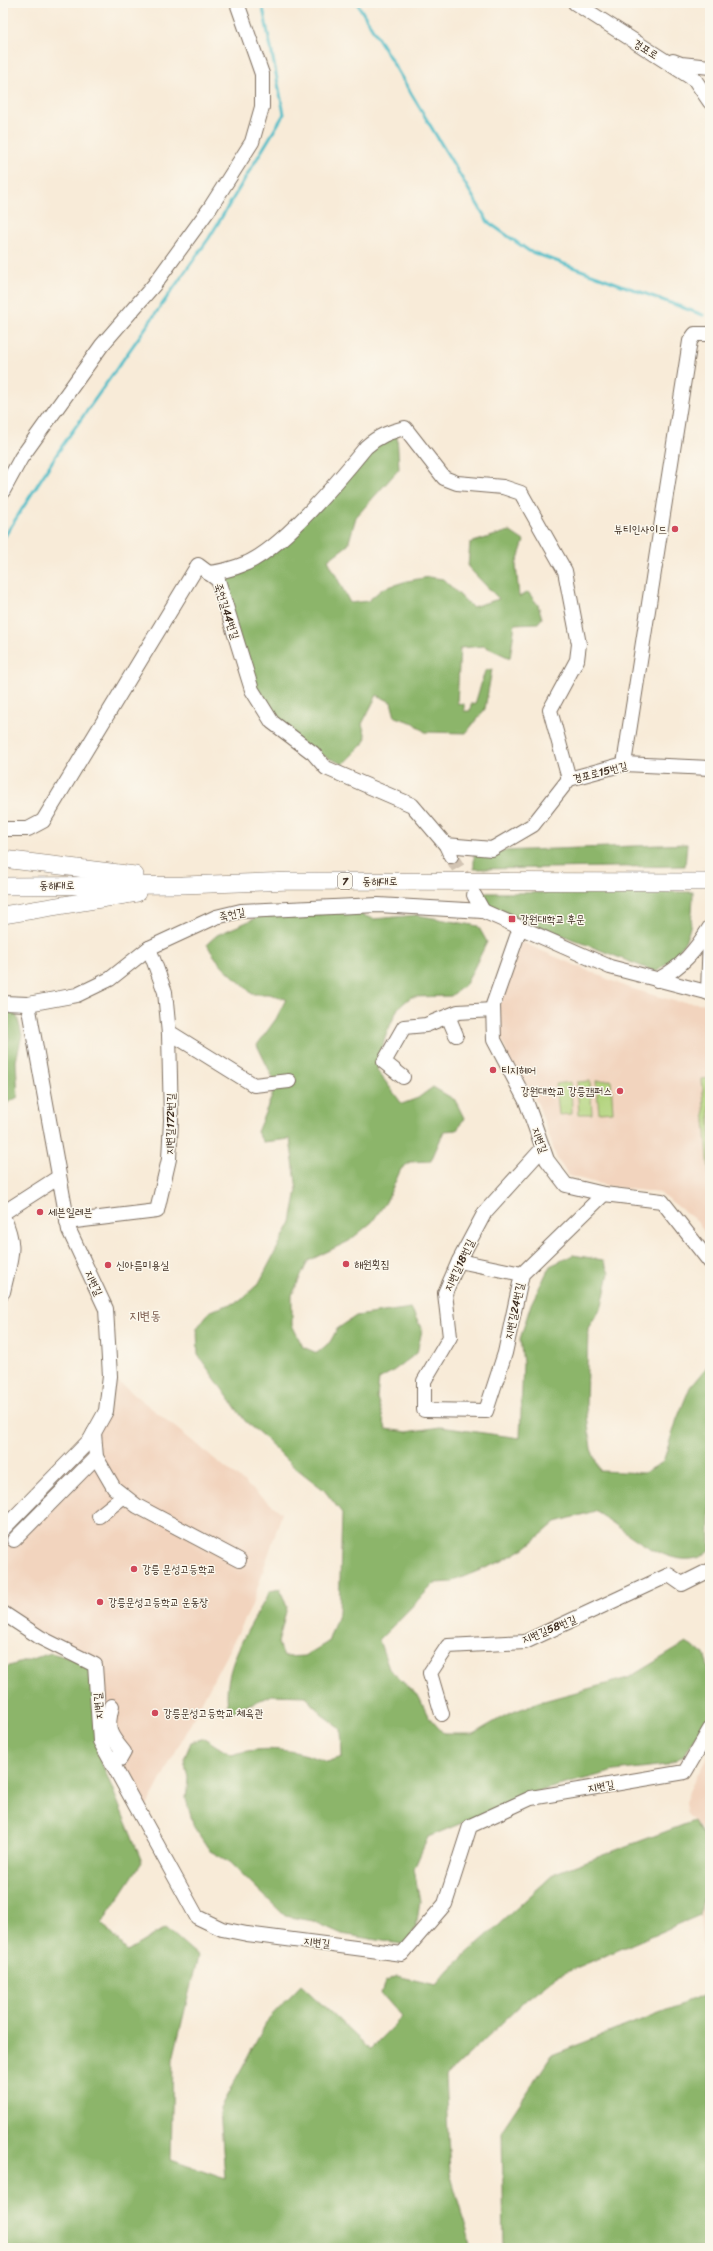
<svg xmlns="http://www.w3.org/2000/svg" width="713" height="2251" viewBox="0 0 713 2251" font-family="Sriracha,'Poor Story',sans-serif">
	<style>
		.built { fill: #f2d4be }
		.green { fill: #b1d37b; stroke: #767e4c }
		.forest { fill: #8cb56b; stroke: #647044 }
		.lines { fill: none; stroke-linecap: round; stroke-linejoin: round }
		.stream { stroke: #50bdc8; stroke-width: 3 }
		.minor-tunnel { stroke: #d2c4b3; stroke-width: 14; stroke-dasharray: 14 7; stroke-linecap: butt }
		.minor-casing { stroke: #7d6e5f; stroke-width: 16 }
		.major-casing { stroke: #7d6e5f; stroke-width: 18 }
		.minor { stroke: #fff; stroke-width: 14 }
		.major { stroke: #fff; stroke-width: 17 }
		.poi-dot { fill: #d1495b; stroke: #fbf7ec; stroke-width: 1.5 }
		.labels { text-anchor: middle; stroke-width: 3; stroke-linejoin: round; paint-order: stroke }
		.shield { fill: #fbf7ec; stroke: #75685c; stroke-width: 1 }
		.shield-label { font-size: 10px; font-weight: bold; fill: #3b2a1e }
		.street-label { font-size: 11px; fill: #3b2a1e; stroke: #fbf7ec }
		.poi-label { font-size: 11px; fill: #3b2a1e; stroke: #fbf7ec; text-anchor: start }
		.quarter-label { font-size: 13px; fill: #79594c; stroke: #fbf7ec }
	</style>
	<rect width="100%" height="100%" fill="#fbf7ec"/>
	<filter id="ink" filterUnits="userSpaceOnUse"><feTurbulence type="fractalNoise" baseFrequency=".025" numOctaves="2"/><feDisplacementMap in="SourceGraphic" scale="8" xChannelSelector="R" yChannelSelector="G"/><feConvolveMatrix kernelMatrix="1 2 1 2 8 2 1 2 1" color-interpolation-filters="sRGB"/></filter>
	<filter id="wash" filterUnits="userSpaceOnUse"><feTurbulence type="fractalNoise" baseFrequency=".012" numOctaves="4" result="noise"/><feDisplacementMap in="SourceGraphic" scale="16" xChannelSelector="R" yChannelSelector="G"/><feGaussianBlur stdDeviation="0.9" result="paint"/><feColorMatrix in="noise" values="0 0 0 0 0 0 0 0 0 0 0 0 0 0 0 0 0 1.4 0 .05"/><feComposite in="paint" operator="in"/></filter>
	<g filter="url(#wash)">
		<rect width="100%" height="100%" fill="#f8ebd8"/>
		<g class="built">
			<path d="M 521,942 L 626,987 L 674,1001 L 710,1004 L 710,1241 L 697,1221 L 660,1193 L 608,1186 L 569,1176 L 557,1159 L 538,1104 L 509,1059 L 499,1031 L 498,1009 Z"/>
			<path d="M 110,1375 L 282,1513 L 251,1608 L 146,1808 L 138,1810 L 100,1741 L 95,1665 L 3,1613 L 3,1529 L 90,1440 Z"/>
			<path d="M 710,1753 L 710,1838 L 687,1814 L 685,1802 L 692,1784 Z"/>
			<path d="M 710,1863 L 710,1949 L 702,1944 L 700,1915 Z"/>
		</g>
		<g class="green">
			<path d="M 710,1078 L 710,1174 L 709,1174 L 702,1079 Z"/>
			<path d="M 611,1080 L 613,1112 L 599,1113 L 596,1081 Z"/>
			<path d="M 590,1081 L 592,1114 L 579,1114 L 577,1082 Z"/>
			<path d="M 571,1082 L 572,1114 L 559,1115 L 556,1084 Z"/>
		</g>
		<g class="forest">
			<path d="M 397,434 L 399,469 L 356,517 L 348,545 L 328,560 L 350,603 L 368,601 L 382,589 L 407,581 L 429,577 L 443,579 L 472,607 L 499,599 L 468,567 L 470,543 L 509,531 L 524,541 L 516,565 L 519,597 L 528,592 L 538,605 L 542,618 L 538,623 L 515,624 L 510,658 L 484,646 L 460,648 L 457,703 L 464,704 L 464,711 L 470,711 L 471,704 L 475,704 L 485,671 L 492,669 L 485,709 L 466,733 L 425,732 L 414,723 L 395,717 L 391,702 L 377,695 L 362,724 L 366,737 L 363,744 L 343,764 C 318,755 294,740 274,721 C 250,699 230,611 220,577 L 249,564 L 377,438 Z"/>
			<path d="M 687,844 L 685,866 L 474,869 L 474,852 Z"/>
			<path d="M 693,892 C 692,933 689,947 656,972 L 488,906 L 478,893 Z"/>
			<path d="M 350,911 L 374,919 L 417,915 L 478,926 L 487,942 L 466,984 L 451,996 L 411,997 L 398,1008 L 385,1037 L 377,1070 L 402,1104 L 418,1098 L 433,1087 L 455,1100 L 464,1118 L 457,1130 L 444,1131 L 431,1161 L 410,1162 L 401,1169 L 386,1202 L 372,1222 L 349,1241 L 308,1261 L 292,1295 L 292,1325 L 303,1347 L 317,1353 L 330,1342 L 337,1329 L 356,1316 L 411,1308 L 422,1330 L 417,1353 L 393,1371 L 379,1379 L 377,1398 L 386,1429 L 407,1432 L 440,1427 L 520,1438 L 523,1363 L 520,1339 L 531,1304 L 550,1266 L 573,1255 L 603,1260 L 609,1273 L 602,1306 L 588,1328 L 586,1406 L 591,1449 L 600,1471 L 644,1473 L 663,1462 L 677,1419 L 690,1387 L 710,1363 L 710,1549 C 706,1552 702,1557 697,1558 C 663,1567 623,1528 595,1511 L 556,1522 L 528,1546 L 502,1561 L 451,1582 L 435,1583 L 379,1640 L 389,1669 L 419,1697 L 428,1716 L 444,1734 L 473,1734 L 506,1715 L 536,1703 L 628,1678 L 686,1643 L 704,1654 L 710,1671 L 710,1716 L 683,1756 L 666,1765 L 615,1771 L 539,1791 L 428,1837 L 414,1869 L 420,1902 L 416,1927 L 405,1945 L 342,1934 L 313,1921 L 285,1916 L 230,1862 L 210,1851 L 194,1827 L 186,1799 L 188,1778 L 184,1759 L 191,1742 L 204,1738 L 231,1755 C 263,1745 296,1749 327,1762 L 342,1757 L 341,1729 L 321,1714 L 306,1696 L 272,1695 L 229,1713 C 219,1669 250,1628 270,1591 L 280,1589 L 287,1607 L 278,1643 L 284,1657 L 305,1656 L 328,1642 L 339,1612 L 342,1513 L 324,1490 L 288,1462 L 263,1436 L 245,1421 L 198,1355 L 197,1328 L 210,1311 L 240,1301 L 259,1283 L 291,1222 L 297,1190 L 290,1139 L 263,1142 L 257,1132 L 272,1096 L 275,1082 L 257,1045 L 276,1019 L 286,999 L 269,994 L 252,994 C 237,978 216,964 207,944 L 217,935 L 263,915 Z"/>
			<path d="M 4,1011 L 16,1012 L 22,1035 L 16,1061 L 18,1097 L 3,1106 L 3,1048 L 9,1039 Z"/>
			<path d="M 51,1653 L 95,1665 L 97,1751 L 142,1862 L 102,1923 L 127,1951 L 166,1928 L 198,1956 L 173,2059 L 171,2160 L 225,2179 L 220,2108 L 269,2018 L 301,1985 L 370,2049 L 402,2017 L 381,1993 L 385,1982 L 397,1976 L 436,1985 L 449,1970 L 555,1873 L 694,1821 L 710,1846 L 710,1860 L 700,1915 L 555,1977 L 527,1999 L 445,2077 L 450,2173 L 472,2248 L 3,2248 L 3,1668 Z"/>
			<path d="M 710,1993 L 710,2248 L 504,2248 L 502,2130 L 552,2055 Z"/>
		</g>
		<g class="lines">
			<g class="stream">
				<path d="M 357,3 L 488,222 L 529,251 L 703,315"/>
				<path d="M 3,539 L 62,446 L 209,238 L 284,114 L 262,3"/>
			</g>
		</g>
	</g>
	<g filter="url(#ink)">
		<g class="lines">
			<path class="minor-tunnel" d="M 451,856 L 471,890"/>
			<g class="minor-casing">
				<g id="minor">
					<path d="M 575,3 L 695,80 L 710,102"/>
					<path d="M 673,61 L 681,64 L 710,67"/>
					<path d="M 3,491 L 21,458 L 102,345 L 154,285 L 210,208 L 252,142 L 262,107 L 262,74 L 237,3"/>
					<path d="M 208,573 C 221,572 235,568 247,563 C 283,547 340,479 366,447 C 378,436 389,432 405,428 L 444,478 L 457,483 L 503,487 L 521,493 L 565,571 L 579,644 L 577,660 L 550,710 L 569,779"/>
					<path d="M 624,764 L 690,341 L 695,334 L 710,334"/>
					<path d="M 3,829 L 28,829 L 43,821 L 198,565 L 218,580 L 252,690 L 272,722 L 313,753 L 326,768 L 412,805 L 446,845 L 451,856"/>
					<path d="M 446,845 L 492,849 L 533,825 L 569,779 L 624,764 L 710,768"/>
					<path d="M 474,895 L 483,911"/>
					<path d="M 520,928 L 493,1005 L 494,1040 L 526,1101 L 547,1160 L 566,1185 L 604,1194 L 662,1201 L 710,1262"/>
					<path d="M 657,980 C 682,967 696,950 710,927"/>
					<path d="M 708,993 L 710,934"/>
					<path d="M 3,1003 L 28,1004 L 77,995 L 110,979 L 149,948 L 216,917 L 241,911 L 378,905 L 483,911 L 610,967 L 710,993"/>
					<path d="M 448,1016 L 456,1035"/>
					<path d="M 169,1032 L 254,1085 L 289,1081"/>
					<path d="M 403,1077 L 384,1062 L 404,1027 L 426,1025 L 458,1012 L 493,1010"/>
					<path d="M 543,1148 L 485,1212 L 459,1261 L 445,1293 L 450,1337 L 424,1381 L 424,1410 L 486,1411 L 505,1353 L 522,1274 L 604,1194"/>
					<path d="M 3,1213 L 59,1177"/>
					<path d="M 3,1216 C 18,1249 10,1258 3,1292"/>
					<path d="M 67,1222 L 157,1211 L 169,1159 L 171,1120 L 169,1034 L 165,992 L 149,948"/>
					<path d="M 459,1261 L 522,1274"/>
					<path d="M 94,1433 L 96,1457 L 114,1488 L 137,1506 L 239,1560"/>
					<path d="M 99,1516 L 124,1496"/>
					<path d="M 3,1529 L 90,1440 L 106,1411 L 110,1376 L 106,1309 L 69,1230 L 28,1004"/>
					<path d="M 14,1540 L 96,1457"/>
					<path d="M 3,1613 L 41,1638 L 95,1665 L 100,1741 L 197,1917 L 222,1929 L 247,1934 L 402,1954 L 445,1904 L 470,1826 L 531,1798 L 685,1772 L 710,1729"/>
					<path d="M 442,1714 L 430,1673 L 448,1646 L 525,1642 L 669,1575 L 682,1584 L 710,1570"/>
					<path d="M 109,1756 L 115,1760 L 120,1759 L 124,1752 C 109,1734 106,1730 112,1706"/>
				</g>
			</g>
			<g class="major-casing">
				<g id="major">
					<path d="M 3,859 L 135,875"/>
					<path d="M 3,886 L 183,885 L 292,881 L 710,882"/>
					<path d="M 3,915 L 137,893"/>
				</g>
			</g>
			<use href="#minor" class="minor"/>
			<use href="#major" class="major"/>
		</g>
	</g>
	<g class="poi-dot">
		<circle cx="675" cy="529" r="4"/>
		<rect x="508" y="915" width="8" height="8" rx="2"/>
		<circle cx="493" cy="1070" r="4"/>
		<circle cx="620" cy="1091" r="4"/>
		<circle cx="40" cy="1212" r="4"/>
		<circle cx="346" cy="1264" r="4"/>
		<circle cx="108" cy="1265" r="4"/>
		<circle cx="134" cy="1569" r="4"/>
		<circle cx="100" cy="1602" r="4"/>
		<circle cx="155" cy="1713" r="4"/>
	</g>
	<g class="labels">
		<rect class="shield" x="338" y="873" width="14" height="16" rx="3"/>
		<g class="shield-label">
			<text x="345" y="885">7</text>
		</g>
		<g class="street-label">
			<text transform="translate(646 49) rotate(32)" y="4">경포로</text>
			<text transform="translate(227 611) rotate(72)" y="4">죽헌길44번길</text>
			<text transform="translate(600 772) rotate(-14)" y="4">경포로15번길</text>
			<text x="380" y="885">동해대로</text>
			<text x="57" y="889">동해대로</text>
			<text transform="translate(232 914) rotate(-11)" y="4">죽헌길</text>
			<text transform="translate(170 1124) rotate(-89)" y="4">지변길172번길</text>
			<text transform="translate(540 1140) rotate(70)" y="4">지변길</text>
			<text transform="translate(459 1265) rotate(-65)" y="4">지변길18번길</text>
			<text transform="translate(94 1283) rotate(65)" y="4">지변길</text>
			<text transform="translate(514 1311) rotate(-78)" y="4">지변길24번길</text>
			<text transform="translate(549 1629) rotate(-22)" y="4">지변길58번길</text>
			<text transform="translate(98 1706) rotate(-94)" y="4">지변길</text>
			<text transform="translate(601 1786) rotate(-10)" y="4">지변길</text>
			<text transform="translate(317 1942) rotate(6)" y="4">지변길</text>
		</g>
		<g class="poi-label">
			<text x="667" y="533" text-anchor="end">뷰티인사이드</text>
			<text x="520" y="923">강원대학교 후문</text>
			<text x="501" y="1074">티지헤어</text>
			<text x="612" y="1095" text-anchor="end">강원대학교 강릉캠퍼스</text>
			<text x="48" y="1216">세븐일레븐</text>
			<text x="354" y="1268">해원횟집</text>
			<text x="116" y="1269">신아름미용실</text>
			<text x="142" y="1573">강릉 문성고등학교</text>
			<text x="108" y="1606">강릉문성고등학교 운동장</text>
			<text x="163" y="1717">강릉문성고등학교 체육관</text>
		</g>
		<g class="quarter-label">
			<text x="145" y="1320">지변동</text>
		</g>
	</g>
	<rect width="713" height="2251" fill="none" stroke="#fbf7ec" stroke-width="16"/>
</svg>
